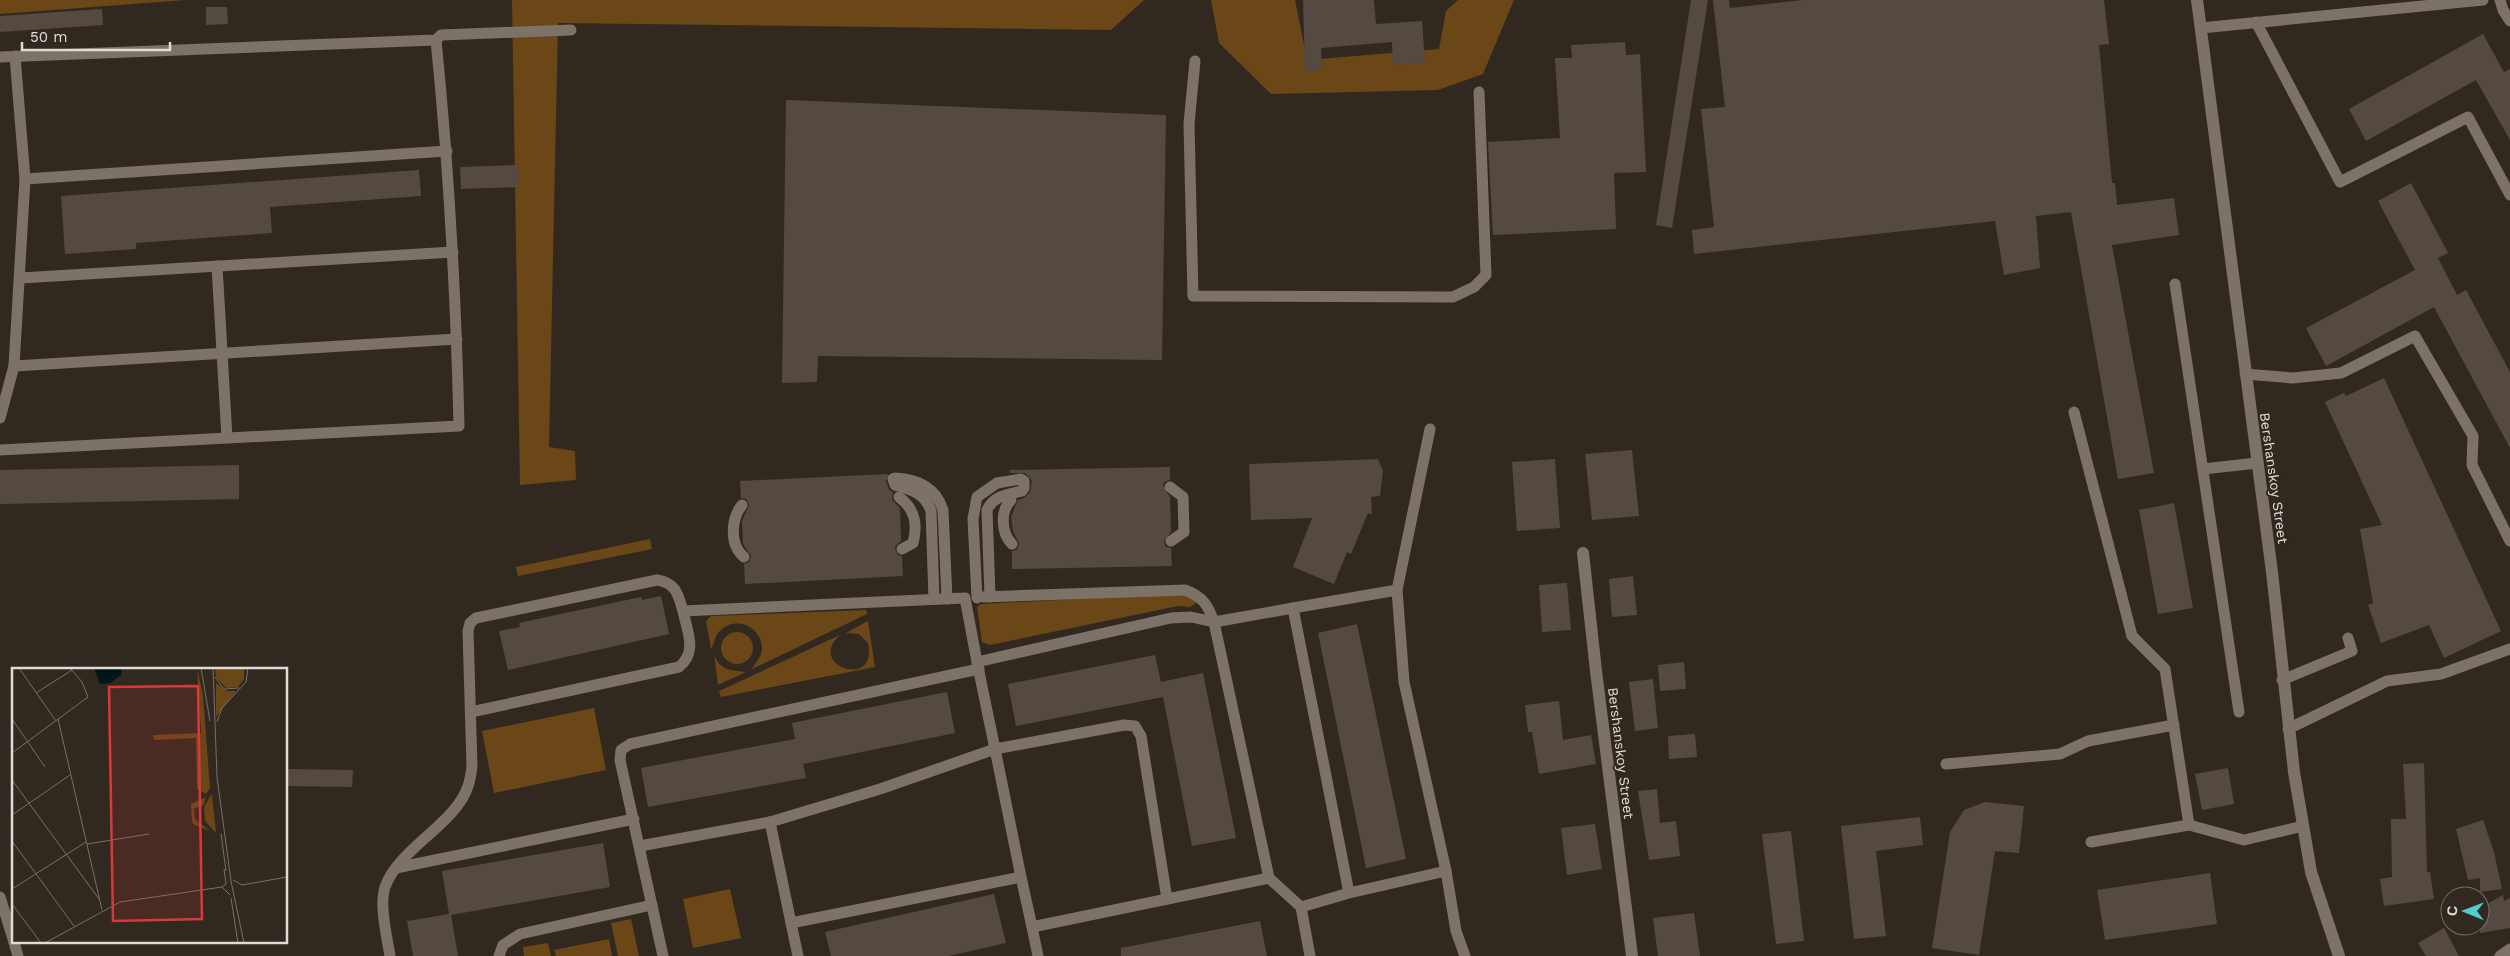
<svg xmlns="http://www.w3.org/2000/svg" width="2510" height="956" viewBox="0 0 2510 956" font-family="'Work Sans',sans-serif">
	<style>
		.green { fill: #6b4617 }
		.building { fill: #544a41 }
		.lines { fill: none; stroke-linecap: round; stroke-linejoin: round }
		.lane { stroke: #7c7268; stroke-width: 11 }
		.street { stroke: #7c7268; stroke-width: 12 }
		.secondary { stroke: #7c7268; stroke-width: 12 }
		.labels { text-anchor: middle; stroke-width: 4; stroke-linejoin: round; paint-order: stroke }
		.street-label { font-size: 14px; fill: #e0dbd5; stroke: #312920 }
		.inset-road { fill: none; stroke: #777068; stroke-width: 1 }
		.view { fill: #d73a39; fill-opacity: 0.15; stroke: #d73a39; stroke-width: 2.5 }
		.inset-edge { fill: none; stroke: #e0dbd5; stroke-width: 2.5 }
	</style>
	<rect width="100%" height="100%" fill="#312920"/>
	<g class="green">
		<path d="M 0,0 L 186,0 L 0,14 Z"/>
		<path d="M 512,0 L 1144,0 L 1111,30 L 558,23 L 549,447 L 575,451 L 576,480 L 520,485 Z"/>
		<path d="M 1211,0 L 1295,0 L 1307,60 L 1439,49 L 1446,11 L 1458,0 L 1514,0 L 1483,74 L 1438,90 L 1271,94 L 1219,43 Z"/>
		<path d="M 650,539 L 652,549 L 518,576 L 516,567 Z"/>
		<path d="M 1171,594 L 1184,594 L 1196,601 L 1195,604 L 1190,607 L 1178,606 L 990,645 L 982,642 L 977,607 L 981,604 Z"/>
		<path d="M 866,610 L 867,614 L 752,669 C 754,664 761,658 762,650 C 763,628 737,615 721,630 C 714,635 715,644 711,649 L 706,621 L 711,616 Z"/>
		<path d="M 868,621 L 875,667 L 721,697 L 719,691 L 840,635 C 805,666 879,690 868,643 L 859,634 L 846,633 Z"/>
		<circle cx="737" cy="648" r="16"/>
		<path d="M 714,654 C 720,672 733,670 746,672 L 718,685 Z"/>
		<path d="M 594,708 L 606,770 L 494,793 L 482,731 Z"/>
		<path d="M 730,889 L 741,938 L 693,948 L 683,899 Z"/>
		<path d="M 631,919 L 639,956 L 618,956 L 611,923 Z"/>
		<path d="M 609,939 L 612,956 L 556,956 L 554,950 Z"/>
		<path d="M 548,943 L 551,956 L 524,956 L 523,947 Z"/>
	</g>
	<g class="building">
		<path d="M 1303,0 L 1374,0 L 1376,24 L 1422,21 L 1425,63 L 1393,65 L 1392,42 L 1321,48 L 1322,70 L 1305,71 Z"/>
		<path d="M 1691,0 L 1708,0 L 1672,228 L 1656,225 Z"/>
		<path d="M 1713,0 L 1729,0 L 1730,8 L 1803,0 L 2104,0 L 2109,44 L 2099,45 L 2112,183 L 2115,183 L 2117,205 L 2174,198 L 2179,235 L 2112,245 L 2154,473 L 2118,479 L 2071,212 L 2036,216 L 2040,268 L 2004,275 L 1995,221 L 1694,254 L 1692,230 L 1714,227 L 1701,109 L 1725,107 Z"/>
		<path d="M 206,7 L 227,7 L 228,24 L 206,25 Z"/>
		<path d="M 102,9 L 103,25 L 0,32 L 0,16 Z"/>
		<path d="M 2483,34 L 2504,72 L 2510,69 L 2510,140 L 2476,80 L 2366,141 L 2349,109 Z"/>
		<path d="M 1625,42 L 1626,55 L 1640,54 L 1646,172 L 1614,173 L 1616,229 L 1493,235 L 1488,142 L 1560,138 L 1555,58 L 1572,58 L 1571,45 Z"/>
		<path d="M 786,100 L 1166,115 L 1162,360 L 818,356 L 817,382 L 782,383 Z"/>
		<path d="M 518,165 L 519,187 L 461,189 L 460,167 Z"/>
		<path d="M 419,170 L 421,196 L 270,207 L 272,233 L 136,243 L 136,249 L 65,254 L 61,196 Z"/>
		<path d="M 2411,183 L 2448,253 L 2438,258 L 2457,295 L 2466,290 L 2510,372 L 2510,448 L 2434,307 L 2326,366 L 2306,328 L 2415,270 L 2378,201 Z"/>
		<path d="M 2384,378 L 2501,631 L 2444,658 L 2429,625 L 2381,643 L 2368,605 L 2373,603 L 2360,529 L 2382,525 L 2325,402 L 2344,393 L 2346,396 Z"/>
		<path d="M 1632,450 L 1639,516 L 1592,520 L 1585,454 Z"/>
		<path d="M 1378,459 L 1383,471 L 1380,496 L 1371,497 L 1372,515 L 1368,513 L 1351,554 L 1347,552 L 1334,584 L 1293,567 L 1312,518 L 1251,520 L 1249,464 Z"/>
		<path d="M 1555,459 L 1560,528 L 1517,531 L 1512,462 Z"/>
		<path d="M 239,465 L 239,499 L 0,504 L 0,470 Z"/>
		<path d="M 1170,467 L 1170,480 L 1164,482 L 1163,486 L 1170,497 L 1171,532 L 1164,541 L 1165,546 L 1171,548 L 1172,566 L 1012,569 L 1012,551 L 1017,550 L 1019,543 L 1013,531 L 1011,517 L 1018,500 L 1024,498 L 1030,492 L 1032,481 L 1025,473 L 1010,473 L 1010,470 Z"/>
		<path d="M 888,474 L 886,481 L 889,490 L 893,492 L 892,500 L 900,508 L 901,541 L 896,545 L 895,549 L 898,555 L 902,556 L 903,576 L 745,584 L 744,564 L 749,562 L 751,556 L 743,544 L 742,521 L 749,505 L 746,499 L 741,498 L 740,481 Z"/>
		<path d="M 2174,503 L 2193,608 L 2158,614 L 2139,510 Z"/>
		<path d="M 1633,576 L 1637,615 L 1612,617 L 1609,579 Z"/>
		<path d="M 1567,583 L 1571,630 L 1542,632 L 1539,585 Z"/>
		<path d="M 661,596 L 669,634 L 508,670 L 499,631 L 520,627 L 519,623 L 570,612 L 641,597 L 642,600 Z"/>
		<path d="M 1357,624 L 1406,859 L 1366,868 L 1318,633 Z"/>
		<path d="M 1155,655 L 1161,682 L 1203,673 L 1236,838 L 1192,846 L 1163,697 L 1016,726 L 1008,684 Z"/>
		<path d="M 1684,662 L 1686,689 L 1660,691 L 1658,665 Z"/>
		<path d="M 1653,679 L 1658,728 L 1635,731 L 1629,682 Z"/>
		<path d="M 947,692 L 955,733 L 803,764 L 806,778 L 648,807 L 641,768 L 795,739 L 792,723 Z"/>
		<path d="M 1559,701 L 1563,740 L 1591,735 L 1596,764 L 1539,774 L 1532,732 L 1528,732 L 1525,705 Z"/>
		<path d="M 1695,734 L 1697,757 L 1669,759 L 1668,736 Z"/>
		<path d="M 2424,763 L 2427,872 L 2430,872 L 2434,899 L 2384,906 L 2380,879 L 2392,877 L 2391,819 L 2406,819 L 2403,764 Z"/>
		<path d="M 2228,768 L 2234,804 L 2202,810 L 2195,774 Z"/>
		<path d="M 286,769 L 353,770 L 352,787 L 286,786 Z"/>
		<path d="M 1657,789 L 1660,823 L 1676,821 L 1680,856 L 1649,860 L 1638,791 Z"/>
		<path d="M 1985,802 L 2024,806 L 2019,853 L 1995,851 L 1979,955 L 1932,948 L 1950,832 L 1964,810 Z"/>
		<path d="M 1920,817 L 1923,845 L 1876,851 L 1886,936 L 1854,939 L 1841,826 Z"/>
		<path d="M 2483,820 L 2494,852 L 2502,889 L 2480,892 L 2480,878 L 2468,880 L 2456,829 Z"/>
		<path d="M 1595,824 L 1602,869 L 1567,875 L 1561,828 Z"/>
		<path d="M 1791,831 L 1804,941 L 1776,944 L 1762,834 Z"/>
		<path d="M 603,843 L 610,887 L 451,915 L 458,956 L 413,956 L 407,921 L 449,914 L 442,871 Z"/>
		<path d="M 2210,873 L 2217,924 L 2105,940 L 2097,890 Z"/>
		<path d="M 994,894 L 1006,943 L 949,956 L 831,956 L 825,932 Z"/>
		<path d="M 2503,895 L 2504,901 L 2510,898 L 2510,928 L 2480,933 L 2480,908 Z"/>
		<path d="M 1694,913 L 1700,956 L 1658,956 L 1653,918 Z"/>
		<path d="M 1260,921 L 1267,956 L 1121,956 L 1121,948 Z"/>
		<path d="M 2444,928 L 2459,956 L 2426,956 L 2418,943 Z"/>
	</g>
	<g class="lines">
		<g class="lane">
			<path d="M 2500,0 L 2503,10 L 2510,21"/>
			<path d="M 2256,22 L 2340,182 L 2468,117 L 2510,195"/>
			<path d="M 2201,28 L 2483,0"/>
			<path d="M 0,57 L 436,40 L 441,35 L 571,30"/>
			<path d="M 1195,61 L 1189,124 L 1193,296 L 1453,297 L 1474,287 L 1486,275 L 1479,92"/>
			<path d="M 25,179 L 447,151"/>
			<path d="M 217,266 L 227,438"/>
			<path d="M 21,278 L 453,252"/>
			<path d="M 2175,284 L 2239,712"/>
			<path d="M 14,366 L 457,339"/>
			<path d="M 2245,374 L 2293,378 L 2341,373 L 2415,336 L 2473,436 L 2472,465 L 2510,541"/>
			<path d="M 2074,412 L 2132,636 L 2165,669 L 2189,825 L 2244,840 L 2303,826"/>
			<path d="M 0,418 L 14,366 L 25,179 L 15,56"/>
			<path d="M 0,450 L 459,426 C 456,297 449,169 436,40"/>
			<path d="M 2203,469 L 2257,463"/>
			<path d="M 1170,487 L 1183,497 L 1184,532 L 1171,541"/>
			<path d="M 899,497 C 915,509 918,524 913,543 L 902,549"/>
			<path d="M 1011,500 C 1000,511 1001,533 1012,544"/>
			<path d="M 742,505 C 731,519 729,544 744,557"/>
			<path d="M 1397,590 L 1430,429"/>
			<path d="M 983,597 L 1185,590 C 1203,597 1208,605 1214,622"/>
			<path d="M 977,598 L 973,519 L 977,497 L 997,483 L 1021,479 L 1024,481 L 1024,488 L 1022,491 C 1007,495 994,495 987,510 L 990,597"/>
			<path d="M 934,599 L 931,511 C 925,493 911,490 895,485 L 893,479 L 895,478 C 918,479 936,488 943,510 L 947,599"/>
			<path d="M 1293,608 L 1214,622 L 1269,878 L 1301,907 L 1310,956"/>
			<path d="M 2282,680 L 2352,651 L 2348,638"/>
			<path d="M 471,712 L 679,667 C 698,652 687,631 683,611"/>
			<path d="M 2288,729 L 2387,681 L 2441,674 L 2510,649"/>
			<path d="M 1946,764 L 2060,754 L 2088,741 L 2174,725"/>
			<path d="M 770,822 L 791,923"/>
			<path d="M 2091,842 L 2189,825"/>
			<path d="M 640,846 L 770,822 L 880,789 L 995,749 L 1021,877"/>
			<path d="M 396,868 L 634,819"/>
			<path d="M 1446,871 L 1456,931 L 1465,956"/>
			<path d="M 0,897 L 14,942"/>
			<path d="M 1167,899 L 1141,736 L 1135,726 L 1124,725 L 995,749 L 977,662 L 1171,618 L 1191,617 L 1214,622"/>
			<path d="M 1301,907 L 1349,893 L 1293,608 L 1397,590 L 1404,682 L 1446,871 L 1349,893"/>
			<path d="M 14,942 L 18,956"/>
			<path d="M 390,956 C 387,937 379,905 385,887 C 399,848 456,824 468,786 C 470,781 471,773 472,767 L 468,631 L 470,623 L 476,618 L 657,580 C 676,583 678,594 683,611 L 965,598 L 977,662"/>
			<path d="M 499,956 L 503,945 L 520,934 L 652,905"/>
			<path d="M 663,956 L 620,760 L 621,750 L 630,744 L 979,669"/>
			<path d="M 798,956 L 791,923 L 1021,877 L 1032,927"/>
			<path d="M 1038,956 L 1032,927 L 1269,878"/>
			<path d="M 2500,956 L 2510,949"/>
		</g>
		<path class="street" d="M 1583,553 L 1596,671 L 1632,956"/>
		<path class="secondary" d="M 2197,0 L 2272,572 L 2294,772 L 2311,872 L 2339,956"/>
	</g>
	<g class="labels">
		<g class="street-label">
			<text transform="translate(2274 478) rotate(82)" y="5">Bershanskoy Street</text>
			<text transform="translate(1621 753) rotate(83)" y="5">Bershanskoy Street</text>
		</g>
	</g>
	<g transform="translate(12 668)">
		<rect width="275" height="275" fill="#312920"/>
		<path d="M 185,0 L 191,27 L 198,120 L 194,126 L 185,121 L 184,70 L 142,72 L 141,67 L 189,65 ZM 203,0 L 232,0 L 232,11 L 226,19 L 214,20 L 204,9 ZM 204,15 L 215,23 L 224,23 L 204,49 ZM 199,127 L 200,127 L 204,165 L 193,153 L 192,139 ZM 194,129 L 191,138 L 182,140 L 183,151 L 198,163 L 181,156 L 180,152 L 179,136 Z" fill="#6b4617"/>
		<path d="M 82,0 L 110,0 L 109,7 L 98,15 L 88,16 Z" fill="#031517"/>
		<path class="inset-road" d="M 7,0 L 44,53M 189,0 L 198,53M 201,0 L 205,109 L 219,213 L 232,275M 203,9 L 212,21 L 227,20M 24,25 L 60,2M 0,51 L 33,99M 46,51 L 90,242M 205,54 L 210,40 L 234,14 L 236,0M 0,85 L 76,29 L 70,14 L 58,0M 0,112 L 87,231M 0,147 L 58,107M 209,166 L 214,203M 0,173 L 62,258M 75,176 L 137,166M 221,212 L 230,217 L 275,209M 210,219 L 214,216 L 212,201M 0,221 L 74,174M 219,230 L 226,275M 0,236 L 29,275M 33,275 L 108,234 L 210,219 L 218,227"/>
		<path class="view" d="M 186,18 L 190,251 L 101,253 L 97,19 Z"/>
		<rect width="275" height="275" class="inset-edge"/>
	</g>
	<g transform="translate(2465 911) rotate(271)"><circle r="24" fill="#312920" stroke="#777068"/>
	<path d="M0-4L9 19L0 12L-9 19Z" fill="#51ccd3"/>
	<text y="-8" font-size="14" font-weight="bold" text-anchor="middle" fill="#e0dbd5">С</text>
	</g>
	<path d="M22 42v8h148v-8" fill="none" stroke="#e0dbd5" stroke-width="2.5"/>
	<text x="30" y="42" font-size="15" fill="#e0dbd5" stroke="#312920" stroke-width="4" paint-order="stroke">50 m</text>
</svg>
